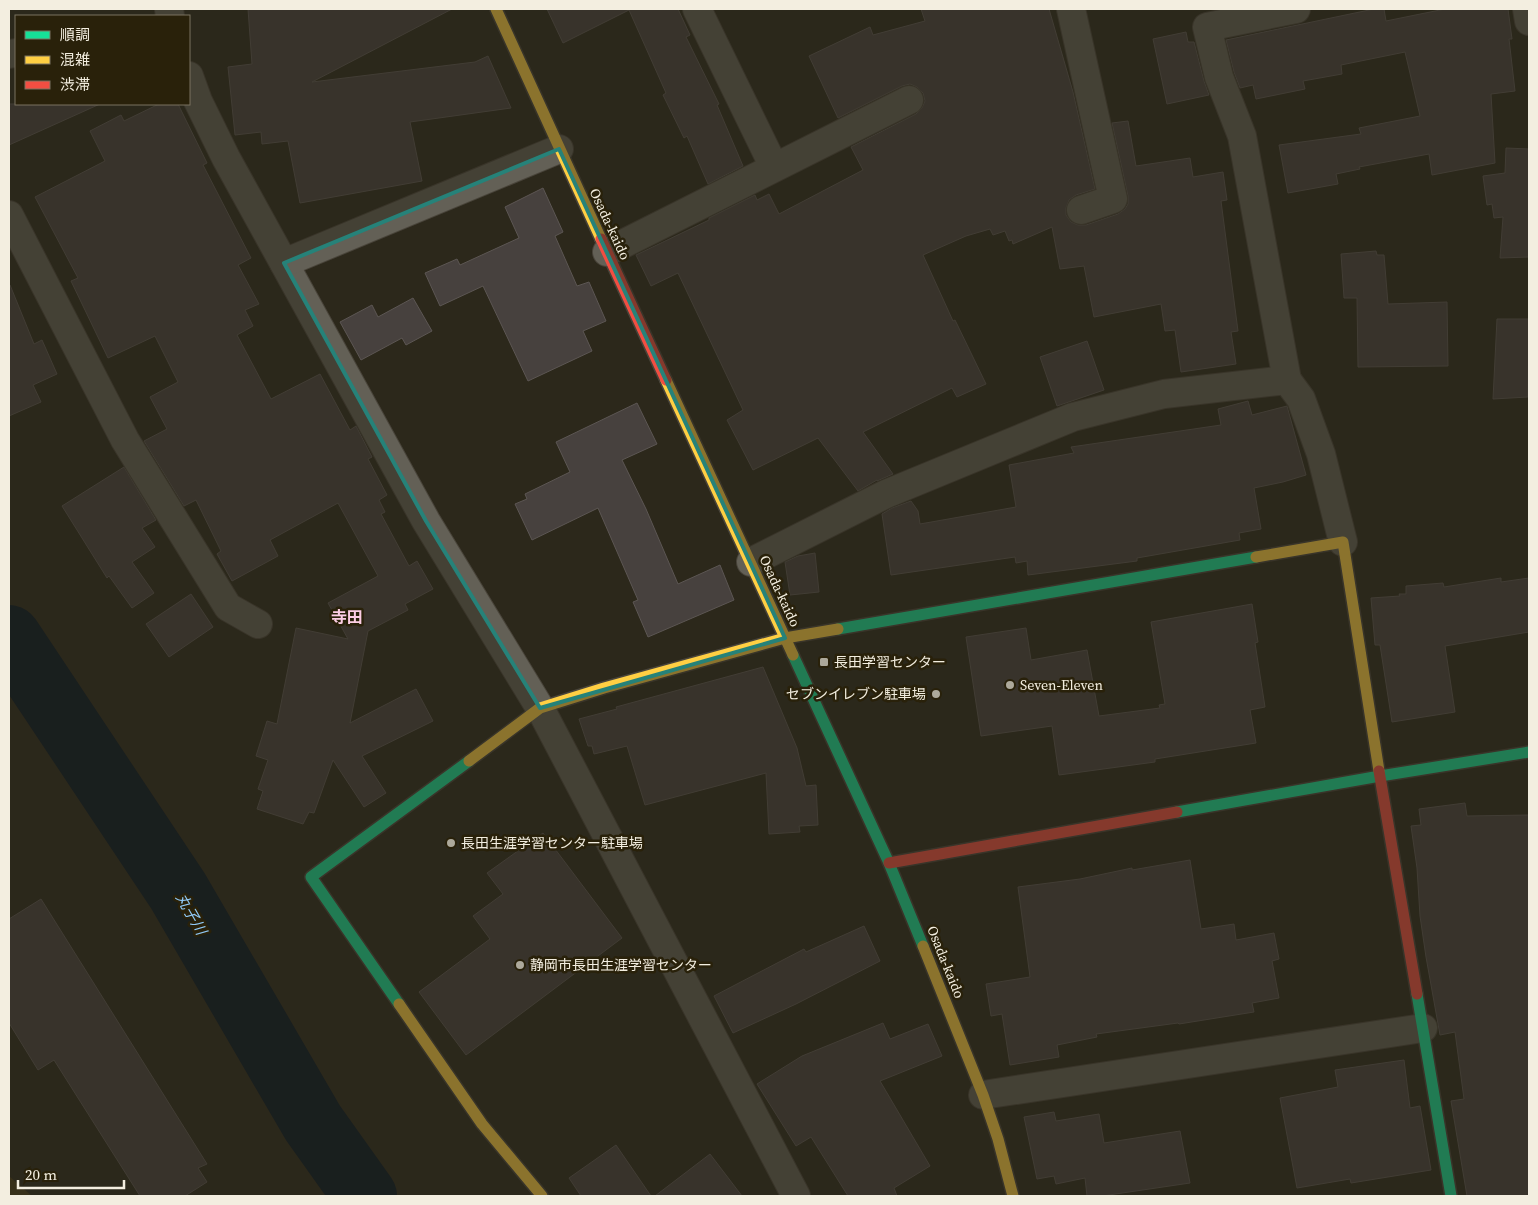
<svg xmlns="http://www.w3.org/2000/svg" width="1538" height="1205" viewBox="0 0 1538 1205" font-family="'Source Serif 4','Noto Sans JP',serif">
	<style>
		.green { fill: #473c1a }
		.lines { fill: none; stroke-linecap: round; stroke-linejoin: round }
		.river { stroke: #041423; stroke-width: 64 }
		.building { fill: #47413e; stroke: #5c5653 }
		.street-casing { stroke: #49443a; stroke-width: 30 }
		.fast-casing { stroke: #49443a; stroke-width: 14 }
		.slow-casing { stroke: #49443a; stroke-width: 14 }
		.jam-casing { stroke: #49443a; stroke-width: 14 }
		.street { stroke: #636056; stroke-width: 28 }
		.fast { stroke: #16e098; stroke-width: 11 }
		.slow { stroke: #ffcf43; stroke-width: 11 }
		.jam { stroke: #f24e42; stroke-width: 11 }
		.marked { fill: none; stroke: #268279; stroke-width: 4; stroke-linejoin: round }
		.poi-dot { fill: #ada99b; stroke: #29210a; stroke-width: 2 }
		.labels { text-anchor: middle; stroke-width: 5; stroke-linejoin: round; paint-order: stroke }
		.street-label { font-size: 14px; fill: #f3eee0; stroke: #29210a }
		.poi-label { font-size: 14px; fill: #f3eee0; stroke: #29210a; text-anchor: start }
		.water-label { font-size: 15px; font-style: italic; fill: #90c9f7; stroke: #29210a }
		.quarter-label { font-size: 16px; font-weight: bold; fill: #fccde4; stroke: #29210a }
	</style>
	<rect width="100%" height="100%" fill="#2c281b"/>
	<path class="green" d="M 9,1176 L 32,1196 L 9,1196 Z"/>
	<g class="lines">
		<path class="river" d="M 9,637 L 178,891 L 313,1123 L 365,1196"/>
	</g>
	<g class="building">
		<path d="M 248,9 L 452,9 L 312,82 L 475,62 L 488,56 L 511,108 L 410,122 L 422,181 L 300,203 L 288,141 L 262,144 L 261,132 L 235,135 L 228,67 L 252,64 Z"/>
		<path d="M 547,9 L 678,9 L 690,35 L 686,37 L 719,104 L 717,105 L 743,166 L 708,184 L 687,136 L 684,138 L 663,95 L 666,93 L 629,10 L 563,43 Z"/>
		<path d="M 921,9 L 1049,9 L 1073,92 L 1095,189 L 1076,195 L 1069,200 L 1066,208 L 1066,215 L 1071,222 L 1078,225 L 1086,225 L 1118,214 L 1125,209 L 1128,204 L 1128,196 L 1112,123 L 1128,121 L 1136,166 L 1190,158 L 1193,177 L 1223,172 L 1227,200 L 1221,201 L 1238,331 L 1231,332 L 1236,364 L 1181,372 L 1175,330 L 1165,331 L 1161,304 L 1094,317 L 1084,266 L 1060,269 L 1052,227 L 1013,244 L 1012,240 L 1009,241 L 1005,231 L 993,235 L 990,229 L 966,236 L 923,255 L 953,321 L 955,320 L 986,384 L 957,397 L 952,388 L 863,432 L 893,474 L 877,481 L 877,480 L 858,491 L 818,438 L 753,470 L 727,420 L 743,410 L 678,273 L 651,286 L 636,255 L 709,220 L 709,218 L 755,195 L 757,200 L 769,194 L 779,214 L 863,170 L 851,147 L 916,114 L 922,108 L 925,101 L 923,93 L 917,87 L 910,84 L 902,86 L 838,118 L 809,56 L 870,27 L 873,35 L 925,21 Z"/>
		<path d="M 1374,9 L 1384,9 L 1386,21 L 1445,9 L 1508,9 L 1512,39 L 1509,39 L 1515,91 L 1491,94 L 1495,163 L 1432,175 L 1429,154 L 1359,167 L 1360,169 L 1336,174 L 1338,184 L 1288,193 L 1279,145 L 1361,134 L 1359,128 L 1420,116 L 1405,52 L 1341,65 L 1342,74 L 1303,81 L 1305,89 L 1256,99 L 1253,85 L 1240,88 L 1234,72 L 1226,40 Z"/>
		<path d="M 1186,32 L 1188,42 L 1194,42 L 1204,81 L 1209,95 L 1167,104 L 1153,39 Z"/>
		<path d="M 9,104 L 100,104 L 9,145 Z"/>
		<path d="M 159,104 L 178,104 L 207,163 L 203,165 L 251,258 L 238,265 L 259,304 L 245,310 L 253,326 L 237,335 L 271,399 L 320,374 L 350,430 L 356,426 L 372,457 L 368,459 L 387,495 L 379,500 L 385,512 L 381,514 L 409,566 L 417,561 L 433,589 L 405,604 L 408,610 L 368,631 L 350,723 L 416,689 L 433,721 L 362,756 L 386,793 L 364,807 L 333,760 L 314,813 L 309,812 L 303,824 L 257,809 L 263,791 L 258,789 L 268,760 L 256,756 L 267,721 L 277,724 L 296,628 L 348,639 L 328,603 L 378,576 L 338,503 L 270,540 L 278,556 L 232,581 L 217,554 L 221,551 L 196,500 L 184,506 L 144,441 L 167,429 L 150,397 L 178,382 L 155,336 L 108,358 L 71,281 L 78,278 L 35,197 L 105,161 L 90,131 L 121,115 L 124,121 Z"/>
		<path d="M 1506,148 L 1529,149 L 1529,257 L 1500,258 L 1503,217 L 1494,218 L 1492,204 L 1487,205 L 1483,176 L 1505,173 Z"/>
		<path d="M 543,188 L 563,232 L 555,236 L 577,286 L 589,282 L 606,321 L 583,331 L 592,351 L 528,381 L 483,286 L 440,306 L 425,273 L 457,259 L 460,265 L 519,238 L 505,207 Z"/>
		<path d="M 1376,251 L 1377,255 L 1384,255 L 1388,304 L 1447,302 L 1448,366 L 1358,367 L 1357,298 L 1344,298 L 1341,254 Z"/>
		<path d="M 9,285 L 10,285 L 34,344 L 42,340 L 57,374 L 33,385 L 41,402 L 9,416 Z"/>
		<path d="M 413,298 L 432,331 L 406,345 L 402,338 L 361,360 L 340,322 L 372,305 L 378,317 Z"/>
		<path d="M 1497,319 L 1529,319 L 1528,397 L 1493,399 Z"/>
		<path d="M 1087,341 L 1104,390 L 1057,406 L 1040,357 Z"/>
		<path d="M 1248,401 L 1252,415 L 1287,406 L 1306,475 L 1283,482 L 1254,488 L 1261,529 L 1239,533 L 1240,540 L 1137,558 L 1137,561 L 1028,575 L 1027,561 L 1016,563 L 1015,557 L 891,575 L 882,514 L 892,508 L 911,501 L 918,511 L 920,524 L 1016,507 L 1009,465 L 1074,453 L 1071,447 L 1221,425 L 1218,409 Z"/>
		<path d="M 637,403 L 657,444 L 622,460 L 646,509 L 678,584 L 720,565 L 734,600 L 648,637 L 633,602 L 638,600 L 598,508 L 532,540 L 515,504 L 527,499 L 525,494 L 570,472 L 556,442 Z"/>
		<path d="M 124,467 L 156,520 L 142,528 L 155,547 L 132,562 L 154,593 L 132,608 L 109,576 L 107,578 L 62,506 Z"/>
		<path d="M 815,553 L 819,592 L 790,595 L 785,562 L 798,556 Z"/>
		<path d="M 1501,578 L 1501,582 L 1529,578 L 1529,632 L 1445,646 L 1455,712 L 1392,722 L 1380,645 L 1375,645 L 1371,598 L 1400,596 L 1399,594 L 1406,594 L 1406,586 L 1443,583 L 1444,587 Z"/>
		<path d="M 191,594 L 213,627 L 169,657 L 146,624 Z"/>
		<path d="M 1252,604 L 1258,642 L 1255,643 L 1265,707 L 1250,710 L 1256,743 L 1155,759 L 1155,762 L 1059,775 L 1052,726 L 981,736 L 966,637 L 1026,628 L 1031,660 L 1087,650 L 1099,716 L 1160,708 L 1159,705 L 1165,704 L 1151,622 Z"/>
		<path d="M 763,667 L 797,748 L 806,786 L 816,785 L 818,825 L 799,826 L 800,832 L 769,834 L 766,773 L 645,805 L 627,746 L 594,754 L 592,746 L 588,746 L 579,719 L 617,709 L 616,707 Z"/>
		<path d="M 1465,803 L 1467,816 L 1529,815 L 1529,1196 L 1467,1196 L 1451,1101 L 1464,1099 L 1455,1032 L 1440,1035 L 1426,957 L 1420,916 L 1417,868 L 1411,826 L 1421,825 L 1419,809 Z"/>
		<path d="M 543,833 L 622,938 L 466,1055 L 419,992 L 490,939 L 473,916 L 503,894 L 487,873 Z"/>
		<path d="M 1190,860 L 1201,929 L 1234,924 L 1236,940 L 1274,933 L 1279,959 L 1272,961 L 1279,998 L 1252,1003 L 1254,1012 L 1179,1024 L 1178,1023 L 1096,1034 L 1097,1037 L 1057,1045 L 1059,1057 L 1010,1065 L 1002,1014 L 991,1016 L 986,984 L 1030,977 L 1018,887 L 1080,879 L 1132,868 L 1132,870 Z"/>
		<path d="M 41,899 L 207,1164 L 198,1168 L 207,1182 L 185,1196 L 140,1196 L 54,1060 L 38,1070 L 9,1023 L 9,919 Z"/>
		<path d="M 864,926 L 880,961 L 796,1004 L 733,1033 L 714,996 L 804,949 L 806,952 Z"/>
		<path d="M 883,1023 L 890,1039 L 928,1024 L 942,1056 L 880,1081 L 930,1166 L 894,1188 L 897,1196 L 848,1196 L 811,1137 L 796,1146 L 757,1084 L 802,1056 Z"/>
		<path d="M 1404,1060 L 1410,1108 L 1420,1106 L 1431,1170 L 1351,1183 L 1350,1179 L 1297,1188 L 1280,1098 L 1338,1087 L 1335,1070 Z"/>
		<path d="M 1054,1112 L 1056,1121 L 1099,1114 L 1104,1143 L 1180,1131 L 1190,1183 L 1102,1196 L 1087,1196 L 1085,1178 L 1056,1184 L 1054,1176 L 1037,1179 L 1024,1117 Z"/>
		<path d="M 616,1145 L 651,1196 L 581,1196 L 569,1178 Z"/>
		<path d="M 710,1154 L 742,1196 L 655,1196 Z"/>
	</g>
	<g class="lines">
		<g class="street-casing">
			<g id="street">
				<path d="M 169,9 L 170,16"/>
				<path d="M 697,9 L 774,167"/>
				<path d="M 1071,9 L 1113,199 L 1081,210"/>
				<path d="M 1527,9 L 1529,21"/>
				<path d="M 9,54 L 16,53"/>
				<path d="M 189,76 L 198,101 L 226,158 L 426,521 L 540,708 L 796,1196"/>
				<path d="M 9,215 L 125,440 L 228,607 L 258,624"/>
				<path d="M 607,252 L 909,100"/>
				<path d="M 284,263 L 559,149"/>
				<path d="M 1287,380 L 1301,399 L 1321,454 L 1343,542"/>
				<path d="M 751,562 L 886,494 L 1073,417 L 1164,394 L 1287,380 L 1242,136 L 1219,77 L 1207,27 L 1296,9"/>
				<path d="M 983,1095 L 1423,1028"/>
			</g>
		</g>
		<g class="fast-casing">
			<g id="fast">
				<path d="M 838,629 L 1256,557"/>
				<path d="M 793,655 L 889,863 L 923,946"/>
				<path d="M 1177,812 L 1380,776 L 1529,752"/>
				<path d="M 1417,994 L 1451,1196"/>
				<path d="M 399,1004 L 311,877 L 469,761"/>
			</g>
		</g>
		<g class="slow-casing">
			<g id="slow">
				<path d="M 496,9 L 601,239"/>
				<path d="M 666,380 L 793,655"/>
				<path d="M 1256,557 L 1343,542 L 1379,771"/>
				<path d="M 469,761 L 540,708 L 604,688 L 785,638 L 838,629"/>
				<path d="M 923,946 L 983,1095 L 998,1139 L 1013,1196"/>
				<path d="M 399,1004 L 482,1124 L 542,1196"/>
			</g>
		</g>
		<g class="jam-casing">
			<g id="jam">
				<path d="M 601,239 L 666,380"/>
				<path d="M 1379,771 L 1417,994"/>
				<path d="M 889,863 L 1177,812"/>
			</g>
		</g>
		<use href="#street" class="street"/>
		<use href="#fast" class="fast"/>
		<use href="#slow" class="slow"/>
		<use href="#jam" class="jam"/>
	</g>
	<path d="M0 0H1538V1205H0ZM 559,149 L 785,638 L 540,708 L 426,521 L 284,263 Z" fill="#2c281b" fill-opacity=".55" fill-rule="evenodd"/>
	<path class="marked" d="M 559,149 L 785,638 L 540,708 L 426,521 L 284,263 Z"/>
	<g class="poi-dot">
		<rect x="819" y="657" width="10" height="10" rx="2.5"/>
		<circle cx="1010" cy="685" r="5"/>
		<circle cx="936" cy="694" r="5"/>
		<circle cx="451" cy="843" r="5"/>
		<circle cx="520" cy="965" r="5"/>
	</g>
	<g class="labels">
		<g class="street-label">
			<text transform="translate(610 224) rotate(65)" y="5">Osada-kaido</text>
			<text transform="translate(780 591) rotate(65)" y="5">Osada-kaido</text>
			<text transform="translate(946 962) rotate(68)" y="5">Osada-kaido</text>
		</g>
		<g class="poi-label">
			<text x="834" y="667">長田学習センター</text>
			<text x="1020" y="690">Seven-Eleven</text>
			<text x="926" y="699" text-anchor="end">セブンイレブン駐車場</text>
			<text x="461" y="848">長田生涯学習センター駐車場</text>
			<text x="530" y="970">静岡市長田生涯学習センター</text>
		</g>
		<g class="water-label">
			<text transform="translate(191 914) rotate(60)" y="5">丸子川</text>
		</g>
		<g class="quarter-label">
			<text x="347" y="623">寺田</text>
		</g>
	</g>
	<rect width="1538" height="1205" fill="none" stroke="#f3eee0" stroke-width="20"/>
	<rect x="15" y="15" width="175" height="90" fill="#29210a" stroke="#7a7360"/>
	<rect x="25" y="31" width="25" height="8" fill="#16e098" stroke="#7a7360"/>
	<text x="60" y="40" font-size="15" fill="#f3eee0">順調</text>
	<rect x="25" y="56" width="25" height="8" fill="#ffcf43" stroke="#7a7360"/>
	<text x="60" y="65" font-size="15" fill="#f3eee0">混雑</text>
	<rect x="25" y="81" width="25" height="8" fill="#f24e42" stroke="#7a7360"/>
	<text x="60" y="90" font-size="15" fill="#f3eee0">渋滞</text>
	<path d="M18 1180v8h106v-8" fill="none" stroke="#f3eee0" stroke-width="2.5"/>
	<text x="25" y="1180" font-size="15" fill="#f3eee0" stroke="#29210a" stroke-width="4" paint-order="stroke">20 m</text>
</svg>
